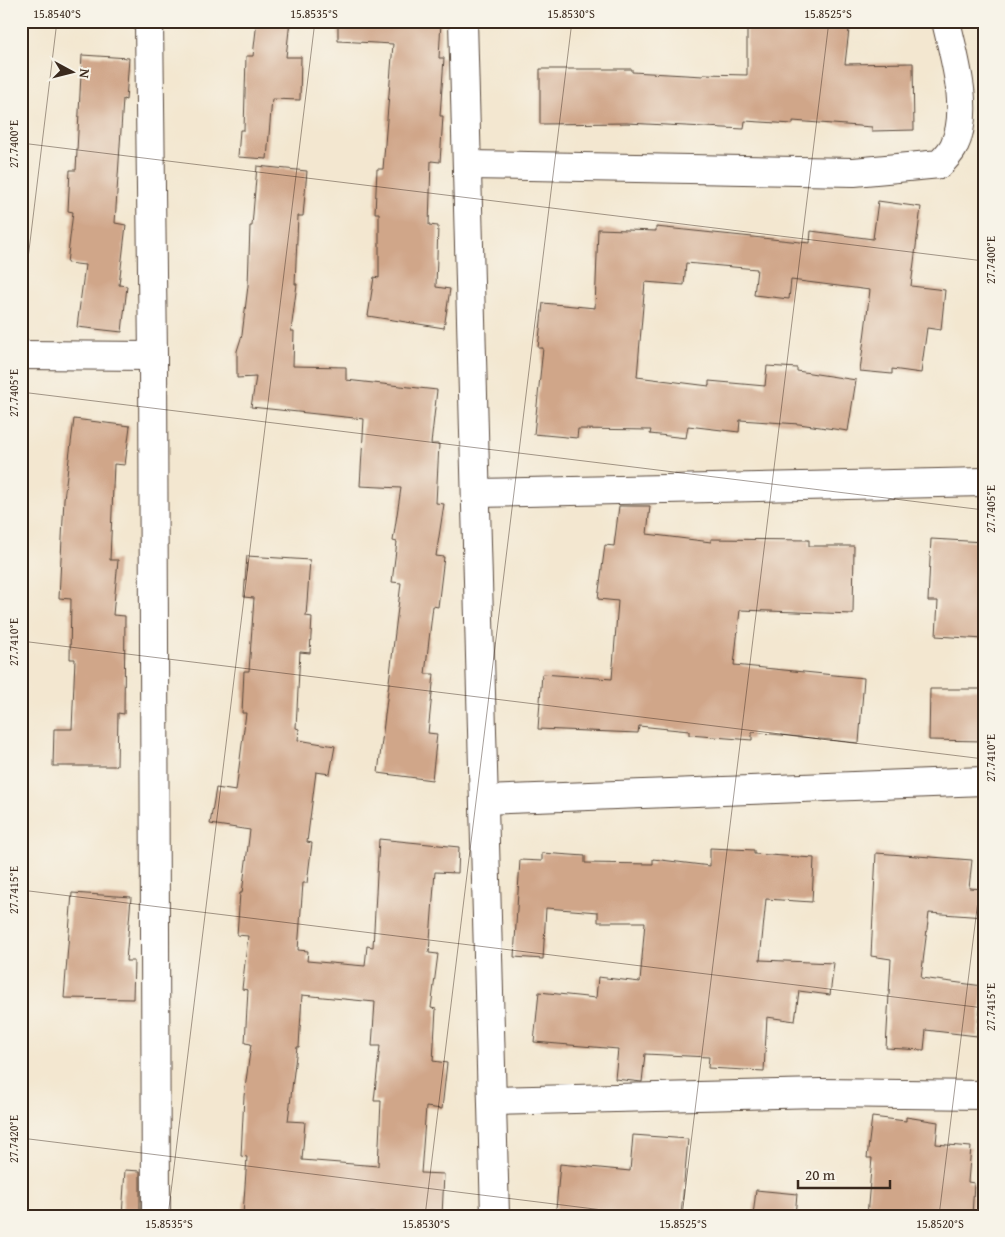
<svg xmlns="http://www.w3.org/2000/svg" width="1005" height="1237" viewBox="0 0 1005 1237" font-family="'Gentium Book Plus',serif">
	<style>
		.building { fill: #d0a689; fill-rule: evenodd }
		.lines { fill: none; stroke-linecap: round; stroke-linejoin: round }
		.street-casing { stroke: #574639; stroke-width: 30 }
		.street { stroke: #fff; stroke-width: 28 }
		.ticks { fill: none; stroke: #3b2a1e; stroke-width: 1; stroke-opacity: 0.45 }
		.neatline { fill: none; stroke: #3b2a1e; stroke-width: 2 }
		.ticks-label { font-size: 12px; text-anchor: middle; fill: #3b2a1e }
	</style>
	<rect width="100%" height="100%" fill="#f7f3e8"/>
	<filter id="ink" filterUnits="userSpaceOnUse"><feTurbulence type="fractalNoise" baseFrequency=".02" numOctaves="2"/><feDisplacementMap in="SourceGraphic" scale="10" xChannelSelector="R" yChannelSelector="G"/><feConvolveMatrix kernelMatrix="1 2 1 2 8 2 1 2 1" color-interpolation-filters="sRGB"/></filter>
	<filter id="wash" filterUnits="userSpaceOnUse"><feTurbulence type="fractalNoise" baseFrequency=".0096" numOctaves="4" result="noise"/><feDisplacementMap in="SourceGraphic" scale="20" xChannelSelector="R" yChannelSelector="G"/><feGaussianBlur stdDeviation="1.12" result="paint"/><feColorMatrix in="noise" values="0 0 0 0 0 0 0 0 0 0 0 0 0 0 0 0 0 1.4 0 .05"/><feComposite in="paint" operator="in"/></filter>
	<g filter="url(#wash)">
		<rect width="100%" height="100%" fill="#f3e7d0"/>
		<g id="blocks">
			<g class="building">
				<path d="M 257,21 L 290,21 L 286,57 L 301,57 L 300,100 L 272,99 L 267,159 L 238,157 L 240,130 L 244,130 L 246,56 L 253,56 Z"/>
				<path d="M 338,21 L 441,21 L 439,58 L 444,58 L 440,116 L 443,116 L 440,162 L 431,161 L 429,225 L 438,226 L 436,287 L 450,289 L 444,328 L 368,316 L 374,277 L 379,278 L 379,213 L 375,213 L 377,169 L 383,169 L 393,44 L 338,41 Z"/>
				<path d="M 810,21 L 850,21 L 845,64 L 913,63 L 914,130 L 872,131 L 872,127 L 793,121 L 793,124 L 745,121 L 744,129 L 627,123 L 540,124 L 540,69 L 632,69 L 632,72 L 703,76 L 704,74 L 747,75 L 747,24 L 810,24 Z"/>
				<path d="M 82,55 L 129,58 L 126,100 L 123,99 L 115,223 L 126,225 L 119,285 L 127,286 L 122,332 L 77,327 L 85,265 L 67,263 L 73,212 L 68,211 L 70,170 L 76,170 Z"/>
				<path d="M 257,166 L 307,171 L 303,216 L 298,216 L 295,284 L 297,284 L 291,331 L 294,331 L 293,366 L 346,367 L 346,380 L 437,390 L 431,444 L 439,444 L 436,503 L 444,504 L 436,556 L 444,557 L 438,607 L 433,606 L 425,674 L 434,674 L 428,733 L 437,734 L 432,780 L 378,773 L 401,583 L 392,582 L 397,542 L 393,541 L 401,488 L 360,486 L 364,419 L 251,407 L 256,377 L 237,378 L 237,351 L 242,335 L 248,286 L 250,226 L 252,226 Z"/>
				<path d="M 878,201 L 921,207 L 911,286 L 945,290 L 941,330 L 927,328 L 921,373 L 892,369 L 892,374 L 860,371 L 870,290 L 791,280 L 789,299 L 754,295 L 757,269 L 686,263 L 684,285 L 645,282 L 637,377 L 709,386 L 709,381 L 765,386 L 767,366 L 797,368 L 797,371 L 856,380 L 848,431 L 799,424 L 740,420 L 739,432 L 688,426 L 686,438 L 650,434 L 651,430 L 578,429 L 577,438 L 534,434 L 543,348 L 538,348 L 543,303 L 595,308 L 598,229 L 656,231 L 656,227 L 810,243 L 811,231 L 873,239 Z"/>
				<path d="M 74,419 L 130,426 L 125,465 L 114,464 L 110,560 L 118,560 L 113,615 L 125,616 L 124,714 L 118,713 L 117,766 L 53,766 L 54,729 L 72,729 L 75,659 L 70,659 L 71,599 L 59,598 L 64,499 Z"/>
				<path d="M 619,506 L 650,506 L 647,534 L 711,542 L 711,539 L 809,540 L 809,546 L 854,546 L 853,614 L 740,610 L 734,665 L 864,678 L 859,743 L 752,732 L 752,740 L 689,735 L 689,731 L 639,726 L 638,733 L 538,729 L 542,674 L 612,679 L 618,601 L 598,599 L 605,545 L 614,546 Z"/>
				<path d="M 931,539 L 984,542 L 984,639 L 936,636 L 938,601 L 928,601 Z"/>
				<path d="M 247,556 L 310,560 L 306,616 L 312,617 L 310,653 L 300,652 L 296,728 L 299,729 L 298,740 L 335,746 L 330,774 L 316,772 L 307,842 L 312,843 L 307,883 L 303,883 L 298,950 L 308,951 L 307,961 L 365,966 L 367,946 L 373,947 L 379,839 L 459,847 L 458,873 L 435,872 L 429,953 L 438,954 L 431,1008 L 436,1009 L 433,1061 L 447,1063 L 442,1109 L 426,1107 L 421,1173 L 444,1174 L 442,1216 L 370,1213 L 370,1216 L 243,1215 L 247,1157 L 241,1156 L 244,1096 L 251,1044 L 245,1043 L 248,990 L 242,989 L 248,936 L 237,935 L 240,893 L 242,893 L 250,830 L 210,824 L 216,788 L 236,791 L 246,713 L 242,713 L 244,671 L 249,671 L 254,598 L 244,597 ZM 302,995 L 375,1002 L 372,1046 L 380,1046 L 374,1101 L 381,1101 L 378,1166 L 302,1160 L 305,1122 L 288,1121 L 297,1047 L 299,1047 Z"/>
				<path d="M 930,689 L 984,689 L 984,741 L 929,740 Z"/>
				<path d="M 710,848 L 754,850 L 754,854 L 814,858 L 812,902 L 766,899 L 760,960 L 834,963 L 830,995 L 799,991 L 795,1021 L 767,1017 L 764,1071 L 708,1068 L 709,1057 L 645,1054 L 642,1082 L 615,1079 L 618,1049 L 534,1042 L 539,992 L 596,998 L 598,977 L 640,982 L 645,922 L 598,922 L 598,912 L 546,908 L 543,959 L 514,957 L 520,860 L 542,861 L 542,853 L 585,856 L 585,863 L 653,864 L 653,859 L 710,866 Z"/>
				<path d="M 876,853 L 972,860 L 969,888 L 984,889 L 984,917 L 929,913 L 921,978 L 983,986 L 977,1036 L 926,1030 L 924,1050 L 886,1048 L 891,959 L 871,956 Z"/>
				<path d="M 72,893 L 131,897 L 126,961 L 134,961 L 133,999 L 64,998 Z"/>
				<path d="M 872,1117 L 906,1121 L 906,1117 L 938,1122 L 936,1144 L 971,1147 L 968,1182 L 974,1183 L 972,1216 L 867,1216 L 872,1158 L 867,1158 Z"/>
				<path d="M 633,1135 L 688,1139 L 681,1216 L 628,1216 L 556,1209 L 560,1164 L 630,1171 Z"/>
				<path d="M 125,1170 L 140,1171 L 140,1216 L 122,1216 Z"/>
				<path d="M 756,1190 L 797,1194 L 795,1216 L 753,1216 Z"/>
			</g>
		</g>
	</g>
	<g filter="url(#ink)">
		<use href="#blocks" fill-opacity="0" stroke="#574639" stroke-width="1"/>
		<g class="lines">
			<g class="street-casing">
				<g id="street">
					<path d="M 149,21 L 153,356 L 156,1216"/>
					<path d="M 463,21 L 495,1216"/>
					<path d="M 468,165 L 854,172 L 940,164 C 944,159 951,153 954,146 C 971,111 954,57 946,21"/>
					<path d="M 21,355 L 153,356"/>
					<path d="M 476,493 L 984,482"/>
					<path d="M 485,800 L 984,781"/>
					<path d="M 492,1101 L 821,1093 L 984,1095"/>
				</g>
			</g>
			<use href="#street" class="street"/>
		</g>
	</g>
	<path class="ticks" d="M 21,143 L 984,261M 21,316 L 57,21M 21,392 L 984,510M 21,641 L 984,759M 21,890 L 984,1008M 21,1138 L 651,1216M 168,1216 L 315,21M 425,1216 L 572,21M 682,1216 L 829,21M 939,1216 L 984,852"/>
	<rect width="1005" height="1237" fill="none" stroke="#f7f3e8" stroke-width="55"/>
	<g transform="translate(72 72) rotate(97)" stroke="#f7f3e8" stroke-width="4" paint-order="stroke">
	<path d="M0-4L9 19L0 12L-9 19Z" fill="#3b2a1e"/>
	<text y="-8" font-size="14" font-weight="bold" text-anchor="middle" fill="#3b2a1e">N</text>
	</g>
	<path d="M798 1180v8h92v-8" fill="none" stroke="#3b2a1e" stroke-width="2.5"/>
	<text x="805" y="1180" font-size="15" fill="#3b2a1e" stroke="#f7f3e8" stroke-width="4" paint-order="stroke">20 m</text>
	<rect x="28" y="28" width="950" height="1182" class="neatline"/>
	<g class="ticks-label">
		<text x="57" y="18">15.8540°S</text>
		<text x="314" y="18">15.8535°S</text>
		<text x="571" y="18">15.8530°S</text>
		<text x="828" y="18">15.8525°S</text>
		<text transform="translate(14 144) rotate(-90)" y="4">27.7400°E</text>
		<text transform="translate(991 260) rotate(-90)" y="4">27.7400°E</text>
		<text transform="translate(14 393) rotate(-90)" y="4">27.7405°E</text>
		<text transform="translate(991 509) rotate(-90)" y="4">27.7405°E</text>
		<text transform="translate(14 642) rotate(-90)" y="4">27.7410°E</text>
		<text transform="translate(991 758) rotate(-90)" y="4">27.7410°E</text>
		<text transform="translate(14 890) rotate(-90)" y="4">27.7415°E</text>
		<text transform="translate(991 1007) rotate(-90)" y="4">27.7415°E</text>
		<text transform="translate(14 1139) rotate(-90)" y="4">27.7420°E</text>
		<text x="169" y="1228">15.8535°S</text>
		<text x="426" y="1228">15.8530°S</text>
		<text x="683" y="1228">15.8525°S</text>
		<text x="940" y="1228">15.8520°S</text>
	</g>
</svg>
